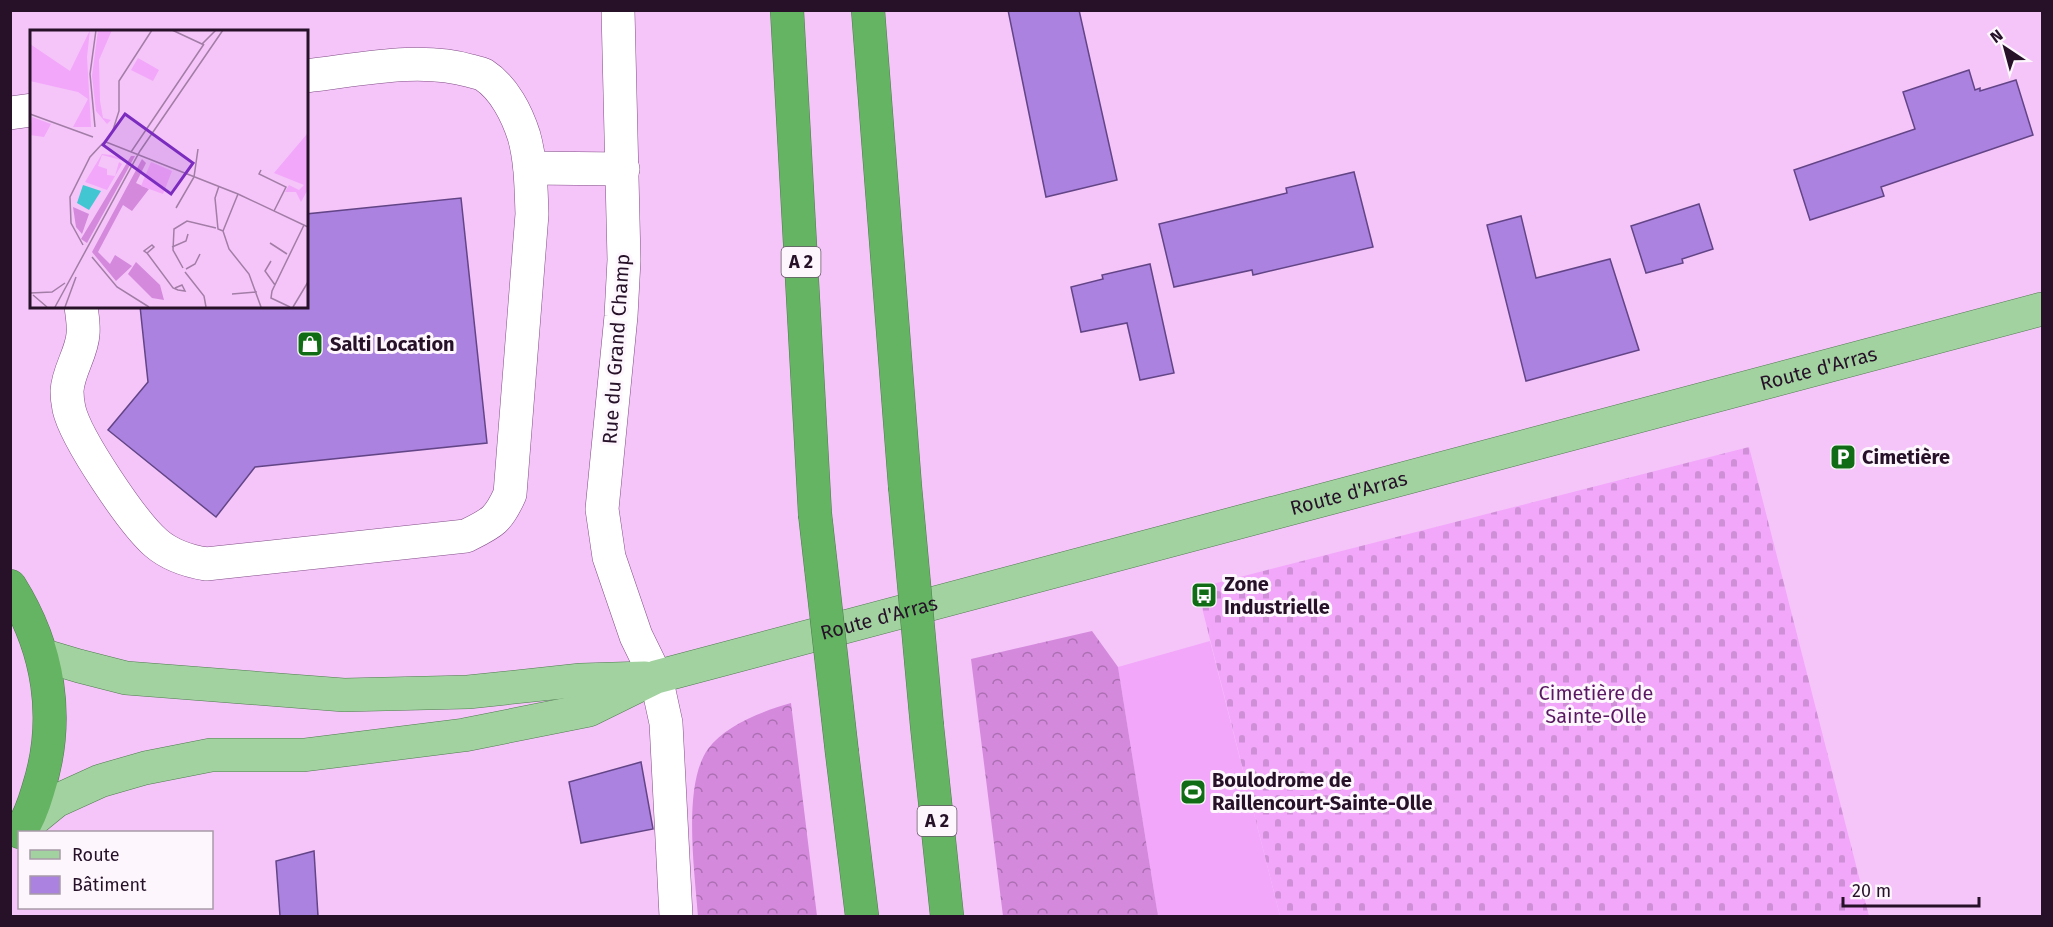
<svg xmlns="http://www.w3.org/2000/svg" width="2053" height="927" viewBox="0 0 2053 927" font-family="'Fira Sans',sans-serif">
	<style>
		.grass { fill: #f2a7fa }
		.forest { fill: url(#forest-crowns) }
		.cemetery { fill: url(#cemetery-stones) }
		.building { fill: #ac82e0; stroke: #634587; stroke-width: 1.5 }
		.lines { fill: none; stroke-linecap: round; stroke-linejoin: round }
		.minor-casing { stroke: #814c86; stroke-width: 34 }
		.major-casing { stroke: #4f7b4f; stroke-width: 34 }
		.highway-casing { stroke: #4f7b4f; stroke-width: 34 }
		.minor { stroke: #fff; stroke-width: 33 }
		.major { stroke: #a3d2a1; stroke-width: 33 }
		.highway { stroke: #65b463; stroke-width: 33 }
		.highway-bridge-casing { stroke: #4f7b4f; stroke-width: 34; stroke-linecap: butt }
		.highway-bridge { stroke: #65b463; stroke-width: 33 }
		.labels { text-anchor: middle; stroke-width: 6; stroke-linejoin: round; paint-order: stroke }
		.shield { fill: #fdf7fd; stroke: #665669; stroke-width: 1.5 }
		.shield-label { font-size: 18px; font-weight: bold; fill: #261129 }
		.poi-label { font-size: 20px; font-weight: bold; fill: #261129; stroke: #fdf7fd; text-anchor: start }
		.street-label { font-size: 20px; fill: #261129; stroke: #fdf7fd }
		.park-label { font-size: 20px; fill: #5a1762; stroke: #fdf7fd }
		.inset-road { fill: none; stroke: #a27da6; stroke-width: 1.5 }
		.view { fill: #7b2cbf; fill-opacity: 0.15; stroke: #7b2cbf; stroke-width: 3 }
		.inset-edge { fill: none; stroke: #261129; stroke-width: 3 }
	</style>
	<defs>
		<pattern id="forest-crowns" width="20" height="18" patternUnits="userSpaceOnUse" patternTransform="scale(1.5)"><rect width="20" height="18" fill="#d489dc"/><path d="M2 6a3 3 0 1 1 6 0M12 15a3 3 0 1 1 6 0" fill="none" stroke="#ac6fb2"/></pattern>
		<pattern id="cemetery-stones" width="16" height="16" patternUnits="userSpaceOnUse" patternTransform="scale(1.5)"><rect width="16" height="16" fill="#f2a7fa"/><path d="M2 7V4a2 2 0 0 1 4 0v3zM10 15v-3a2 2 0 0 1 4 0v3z" fill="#cf8fd6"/></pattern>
	</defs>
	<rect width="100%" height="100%" fill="#f5c5f9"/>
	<path class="grass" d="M 1210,641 L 1280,916 L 1158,916 L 1118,667 Z"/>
	<g class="forest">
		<path d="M 1092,631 L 1118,667 L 1158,916 L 1003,916 L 971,659 Z"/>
		<path d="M 791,703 L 817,916 L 698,916 C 695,873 682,785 708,749 C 725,725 763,711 791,703 Z"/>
	</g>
	<path class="cemetery" d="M 1749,447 L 1869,916 L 1280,916 L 1197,588 Z"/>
	<g class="building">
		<path d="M 1008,10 L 1079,10 L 1117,180 L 1046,197 Z"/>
		<path d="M 1969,70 L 1975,90 L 1980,88 L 1980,91 L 2016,80 L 2033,135 L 1881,187 L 1884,196 L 1810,220 L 1794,170 L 1915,129 L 1903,92 Z"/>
		<path d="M 1354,172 L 1373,247 L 1253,275 L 1252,270 L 1174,287 L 1159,224 L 1287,193 L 1286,188 Z"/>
		<path d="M 461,198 L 487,443 L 255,467 L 216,517 L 108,430 L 148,382 L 140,306 L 306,306 L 306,214 Z"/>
		<path d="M 1699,204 L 1713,249 L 1682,259 L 1683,263 L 1646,273 L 1631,226 Z"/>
		<path d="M 1521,216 L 1536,278 L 1610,259 L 1639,350 L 1526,381 L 1487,225 Z"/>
		<path d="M 1150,264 L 1174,373 L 1140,380 L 1127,323 L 1081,332 L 1071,287 L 1103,279 L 1102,275 Z"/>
		<path d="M 641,762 L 653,829 L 581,843 L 569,782 Z"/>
		<path d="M 314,851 L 318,916 L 280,916 L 276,861 Z"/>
	</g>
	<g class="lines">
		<g class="minor-casing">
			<g id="minor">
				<path d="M 618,10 L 624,260 L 621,316 L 602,509 L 609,557 L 636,636 L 656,677 L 666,723 L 676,916"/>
				<path d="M 10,113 L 32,110"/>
				<path d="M 530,168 L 623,169"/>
				<path d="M 81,306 C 82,315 84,325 83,334 C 82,353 68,371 67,391 C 67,396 68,404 69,409 C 76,439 133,523 156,543 C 171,556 188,561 206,564 L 466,536 C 492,523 498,521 510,494 L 532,214 C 531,188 531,161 524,136 C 517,114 504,88 484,75 C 480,73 475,72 471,71 C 419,56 359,70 306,76"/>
			</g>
		</g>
		<g class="major-casing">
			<g id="major">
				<path d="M 42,655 L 79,666 L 126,678 L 344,695 L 468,692 L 581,680 L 645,678"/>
				<path id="s1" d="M 23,828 L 56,801 L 100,781 L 145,768 L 211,755 L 304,755 L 464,735 L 589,710 L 656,677 L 2042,309"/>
			</g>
		</g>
		<g class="highway-casing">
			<g id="highway">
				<path d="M 787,10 L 815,514"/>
				<path d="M 868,10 L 905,486"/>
				<path d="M 10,586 C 49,648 61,719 38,790 C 34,804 28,820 20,832"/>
				<path d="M 927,726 L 947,916"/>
				<path d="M 842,753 L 862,916"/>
			</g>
		</g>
		<use href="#minor" class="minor"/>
		<use href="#major" class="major"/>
		<use href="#highway" class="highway"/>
		<g class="highway-bridge-casing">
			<g id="highway-bridge">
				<path d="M 905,486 L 927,726"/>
				<path d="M 815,514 L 842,753"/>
			</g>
		</g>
		<use href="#highway-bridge" class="highway-bridge"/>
	</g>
	<defs>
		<g id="shop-square" transform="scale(1.35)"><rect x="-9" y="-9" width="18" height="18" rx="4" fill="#116c16" stroke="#fdf7fd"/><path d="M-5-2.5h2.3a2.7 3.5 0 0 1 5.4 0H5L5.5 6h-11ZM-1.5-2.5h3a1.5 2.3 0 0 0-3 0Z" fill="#fff"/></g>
		<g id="parking-square" transform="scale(1.35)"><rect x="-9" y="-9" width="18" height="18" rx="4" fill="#116c16" stroke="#fdf7fd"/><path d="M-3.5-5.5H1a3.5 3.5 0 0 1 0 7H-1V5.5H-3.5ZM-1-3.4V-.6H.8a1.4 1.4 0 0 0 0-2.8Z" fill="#fff"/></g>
		<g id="bus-square" transform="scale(1.35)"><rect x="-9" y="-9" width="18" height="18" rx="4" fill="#116c16" stroke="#fdf7fd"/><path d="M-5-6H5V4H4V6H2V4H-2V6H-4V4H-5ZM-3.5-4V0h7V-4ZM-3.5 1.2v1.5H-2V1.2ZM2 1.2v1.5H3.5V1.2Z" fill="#fff"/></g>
		<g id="stadium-square" transform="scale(1.35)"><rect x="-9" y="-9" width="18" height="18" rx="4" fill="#116c16" stroke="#fdf7fd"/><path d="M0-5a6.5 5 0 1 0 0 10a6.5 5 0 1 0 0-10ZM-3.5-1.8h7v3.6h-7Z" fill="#fff"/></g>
	</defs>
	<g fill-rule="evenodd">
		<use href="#shop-square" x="310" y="344"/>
		<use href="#parking-square" x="1843" y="457"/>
		<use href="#bus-square" x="1204" y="595"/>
		<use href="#stadium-square" x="1193" y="792"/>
	</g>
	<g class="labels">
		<g class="shield">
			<rect x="781.5" y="247" width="39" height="30" rx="4.5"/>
			<rect x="917.5" y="806" width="39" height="30" rx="4.5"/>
		</g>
		<g class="shield-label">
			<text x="801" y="268">A 2</text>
			<text x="937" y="827">A 2</text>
		</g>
		<g class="poi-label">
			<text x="330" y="351">Salti Location</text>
			<text x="1862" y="464">Cimetière</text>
			<text x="1224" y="591">Zone<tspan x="1224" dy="23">Industrielle</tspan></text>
			<text x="1212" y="787">Boulodrome de<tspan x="1212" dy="23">Raillencourt-Sainte-Olle</tspan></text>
		</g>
		<g class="street-label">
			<text transform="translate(616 349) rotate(-86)" y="7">Rue du Grand Champ</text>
			<text dy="7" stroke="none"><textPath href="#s1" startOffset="1864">Route d'Arras</textPath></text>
			<text dy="7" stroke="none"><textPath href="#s1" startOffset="1378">Route d'Arras</textPath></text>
			<text dy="7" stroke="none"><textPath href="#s1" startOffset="892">Route d'Arras</textPath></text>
		</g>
		<g class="park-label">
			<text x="1596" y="700">Cimetière de<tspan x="1596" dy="23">Sainte-Olle</tspan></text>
		</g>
	</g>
	<g transform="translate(30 30)">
		<rect width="278" height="278" fill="#f5c5f9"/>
		<path d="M 60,0 L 57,27 L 61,97 L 43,97 L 58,69 L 48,62 L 0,51 L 0,14 L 40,41 ZM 68,0 L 82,0 L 69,30 L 70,71 L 73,88 L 81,90 L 77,94 L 66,81 L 62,46 ZM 108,28 L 129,40 L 123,51 L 101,40 ZM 2,87 L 21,94 L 14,107 L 0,105 ZM 277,104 L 277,161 L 271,172 L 266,162 L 255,162 L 259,155 L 269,160 L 274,155 L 244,143 ZM 72,124 L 81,125 L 93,129 L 95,131 L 72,125 L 68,136 L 77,139 L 77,145 L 85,146 L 89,132 L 92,134 L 77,160 L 55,152 Z" fill="#f2a7fa"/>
		<path d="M 101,126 L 105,126 L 57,213 L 51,209 ZM 112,129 L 116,133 L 106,153 L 119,159 L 102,181 L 93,175 L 68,222 L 80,234 L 85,225 L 102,236 L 86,251 L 62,222 ZM 43,177 L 59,184 L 52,204 L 46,197 ZM 106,232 L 130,255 L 134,270 L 122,268 L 98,244 Z" fill="#d489dc"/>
		<path d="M 121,132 L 142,141 L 133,164 L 111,156 Z" fill="#f2a7fa"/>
		<path d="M 53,155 L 71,161 L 59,180 L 47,173 Z" fill="#42c6d2"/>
		<path class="inset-road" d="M 142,0 L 172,14 L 186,0M 0,84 L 63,107M 65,97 L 60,44 L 66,0M 82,103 L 89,81 L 89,51 L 122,0M 76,112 L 208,164 L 278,197M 101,122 L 174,14M 231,140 L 229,144 L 256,157 L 244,181M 189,156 L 185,168 L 188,199 L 193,201 L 208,164M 146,178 L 164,147 L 168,119M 193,201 L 199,219 L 219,244 L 231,277M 240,213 L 257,224M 53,215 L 41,193 L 40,167 L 60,127 L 73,113M 122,215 L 124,217 L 117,223 L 114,221 ZM 142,217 L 156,211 L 158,204M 117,223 L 143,258 L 148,260 L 155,261 L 152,255 L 145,258M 62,227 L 87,257 L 119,277M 241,231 L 235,241 L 245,255M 153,238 L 143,220 L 144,199 L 157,191 L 186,198M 156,239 L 165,234 L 170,224M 155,242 L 174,266 L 176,277M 0,263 L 22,262 L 35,253M 202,264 L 227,262M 3,265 L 17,277M 25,277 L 110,121 L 193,0M 35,277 L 46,247M 260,277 L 241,268 L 242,261 L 274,195M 263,277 L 278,252"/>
		<path class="view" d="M 95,84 L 163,133 L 141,164 L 73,115 Z"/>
		<rect width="278" height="278" class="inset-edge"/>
	</g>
	<rect width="2053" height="927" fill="none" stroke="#261129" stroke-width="24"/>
	<rect x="18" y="831" width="195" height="78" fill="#fdf7fd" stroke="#a79ba8" stroke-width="1.5"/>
	<rect x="30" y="850" width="30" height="9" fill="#a3d2a1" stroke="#a79ba8" stroke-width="1.5"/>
	<text x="72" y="861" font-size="18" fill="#261129">Route</text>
	<rect x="30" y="876" width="30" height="18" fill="#ac82e0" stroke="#a79ba8" stroke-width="1.5"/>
	<text x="72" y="891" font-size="18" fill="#261129">Bâtiment</text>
	<g transform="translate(2005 48) rotate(324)" stroke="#fdf7fd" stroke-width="4.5" paint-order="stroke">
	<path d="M0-4.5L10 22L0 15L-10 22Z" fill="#261129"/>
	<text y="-9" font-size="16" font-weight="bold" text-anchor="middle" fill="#261129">N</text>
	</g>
	<path d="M1843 897v9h136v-9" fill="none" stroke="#261129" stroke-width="3"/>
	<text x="1852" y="897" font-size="18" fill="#261129" stroke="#fdf7fd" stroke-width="4.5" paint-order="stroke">20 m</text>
</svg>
